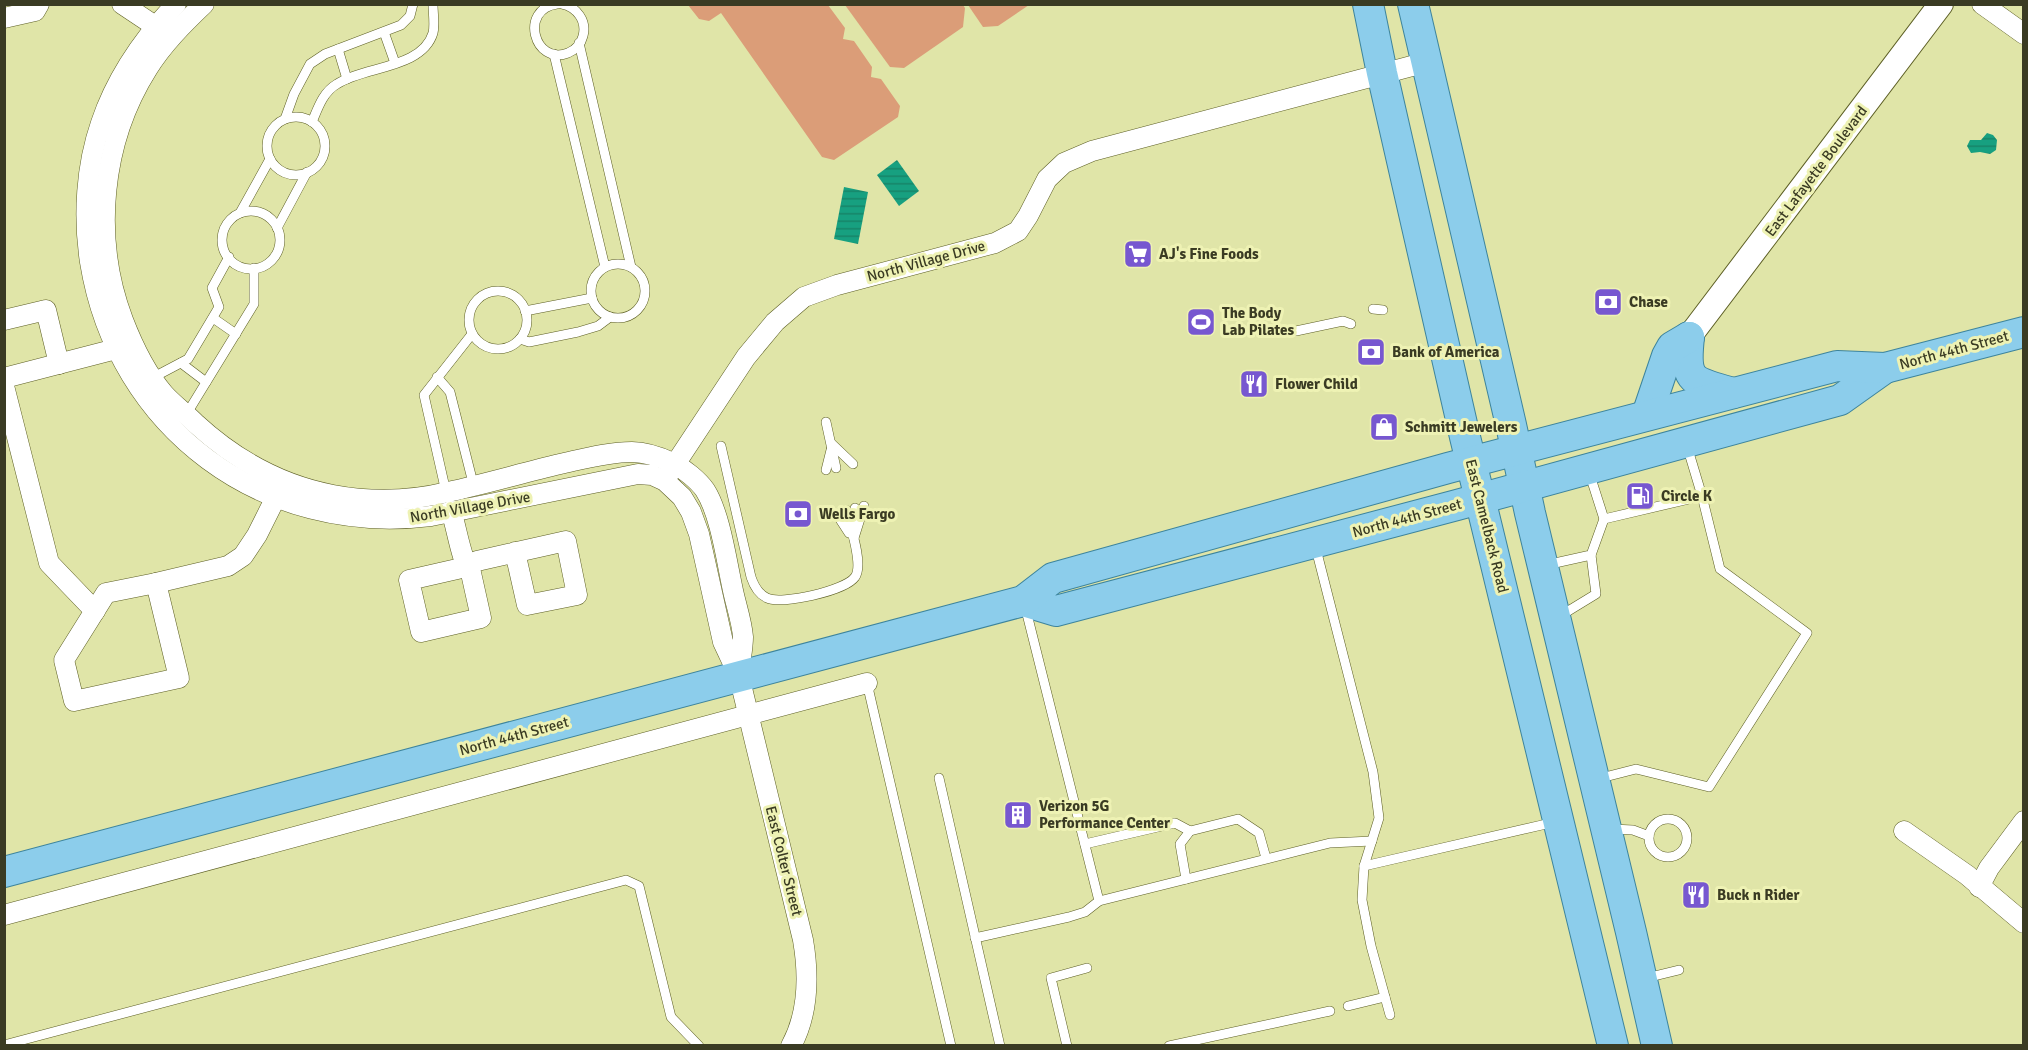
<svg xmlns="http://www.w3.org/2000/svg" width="2028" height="1050" viewBox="0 0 2028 1050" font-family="Signika,sans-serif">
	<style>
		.pitch { fill: #db9d78 }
		.water { fill: url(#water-rules) }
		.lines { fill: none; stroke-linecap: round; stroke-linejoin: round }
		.service-casing { stroke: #5d5f25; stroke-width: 10 }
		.minor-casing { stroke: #5d5f25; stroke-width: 21 }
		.tertiary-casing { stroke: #5d5f25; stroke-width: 26 }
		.primary-casing { stroke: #3d849c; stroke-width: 32 }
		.service { stroke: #fff; stroke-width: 9 }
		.minor { stroke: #fff; stroke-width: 20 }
		.tertiary { stroke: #fff; stroke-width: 24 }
		.primary { stroke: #8ccdeb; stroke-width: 30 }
		.labels { text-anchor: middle; stroke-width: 6; stroke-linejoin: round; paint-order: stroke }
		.street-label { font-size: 15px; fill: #3a3b23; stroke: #eef2b4 }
		.poi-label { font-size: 15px; font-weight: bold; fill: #3a3b23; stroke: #eef2b4; text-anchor: start }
	</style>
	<defs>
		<pattern id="water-rules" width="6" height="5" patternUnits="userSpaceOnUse" patternTransform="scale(1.5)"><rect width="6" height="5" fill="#17a080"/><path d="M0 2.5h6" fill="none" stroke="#168468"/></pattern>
	</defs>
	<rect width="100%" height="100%" fill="#e0e5a8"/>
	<g class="pitch">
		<path d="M 688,5 L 828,5 L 845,28 L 843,39 L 854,41 L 872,67 L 871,77 L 881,79 L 900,106 L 898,117 L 834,160 L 822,157 L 721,13 L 709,21 L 699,19 Z"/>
		<path d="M 963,5 L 965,8 L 963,27 L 904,68 L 890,67 L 845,5 Z"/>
		<path d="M 968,5 L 1029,5 L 998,26 L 983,27 Z"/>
	</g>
	<g class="water">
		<path d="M 1987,133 L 1993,135 L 1997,140 L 1996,150 L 1990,154 L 1980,152 L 1971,153 L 1967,146 L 1970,140 L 1981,140 Z"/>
		<path d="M 897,160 L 919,191 L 899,206 L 877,175 Z"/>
		<path d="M 844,187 L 868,192 L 858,244 L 834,239 Z"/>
	</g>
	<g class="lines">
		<g class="service-casing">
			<g id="service">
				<path d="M 557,4 C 519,9 534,66 568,53 C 575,50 581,44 583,36 C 587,21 577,7 562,4"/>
				<path d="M 384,32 L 395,63"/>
				<path d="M 579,43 L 631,267"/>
				<path d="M 338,49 L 347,79"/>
				<path d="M 554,54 L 605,267"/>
				<circle cx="296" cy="146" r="29"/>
				<path d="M 285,119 L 294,94 L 310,64 L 325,54 L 401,25 L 410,16 L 413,4"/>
				<path d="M 312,122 C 318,108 323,92 337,84 C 364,66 422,69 433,33 C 435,25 433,13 433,4"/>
				<circle cx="251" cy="240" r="29"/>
				<path d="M 240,213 L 270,159"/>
				<path d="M 277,228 L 307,172"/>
				<circle cx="618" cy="291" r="27"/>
				<circle cx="498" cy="320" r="29"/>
				<path d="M 1373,309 L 1383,310"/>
				<path d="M 525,311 L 592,298"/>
				<path d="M 213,318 L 236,334"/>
				<path d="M 1296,331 L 1343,321 L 1351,324"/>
				<path d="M 520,339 L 529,342 L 578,332 L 598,326 L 610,317"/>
				<path d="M 181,363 L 206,382"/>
				<path d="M 437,377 L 450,392 L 474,487"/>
				<path d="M 152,378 L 188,359 L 219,307 L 212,288 L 229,257"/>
				<path d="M 186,415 L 254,304 L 254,268"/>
				<path d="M 826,422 L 836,468"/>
				<path d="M 832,444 L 853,464"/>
				<path d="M 721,446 L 751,577 C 754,586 758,594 767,598 C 781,605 845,591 855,577 C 864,565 850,525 846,510"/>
				<path d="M 1687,446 L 1702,496"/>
				<path d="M 826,470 L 831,450"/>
				<path d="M 1589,472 L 1604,519"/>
				<path d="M 446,492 L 424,395 L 472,334"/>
				<path d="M 836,513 L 849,533"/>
				<path d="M 854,526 L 855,508"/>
				<path d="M 854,538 L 864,506"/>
				<path d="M 1315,545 L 1373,772 L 1379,818 L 1364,866"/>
				<path d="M 1546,565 L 1591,555 L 1604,519 L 1702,496 L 1720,569 L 1807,633 L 1709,787 L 1636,769 L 1597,779"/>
				<path d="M 1025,606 L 1099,901"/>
				<path d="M 1560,616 L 1596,594 L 1591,555"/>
				<path d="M 867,683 L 951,1046"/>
				<path d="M 939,778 L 1000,1046"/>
				<circle cx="1668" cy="838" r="19"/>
				<path d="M 1612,829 L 1633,830 L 1649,836"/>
				<path d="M 1085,844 L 1175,823 L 1190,831 L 1238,819 L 1259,833 L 1266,858"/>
				<path d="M 1186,879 L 1180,844 L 1190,831"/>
				<path d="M 975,938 L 1069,917 L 1085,912 L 1099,901 L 1298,851 L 1330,843 L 1372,841"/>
				<path d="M 1646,978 L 1679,970"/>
				<path d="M 1348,1006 L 1385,997"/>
				<path d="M 1390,1015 L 1371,946 L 1362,900 L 1364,866 L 1555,822"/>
				<path d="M 4,1045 L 626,880 L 639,886 L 671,1017 L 699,1046"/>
				<path d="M 1067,1046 L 1051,978 L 1087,968"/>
				<path d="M 1169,1046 L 1330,1011"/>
			</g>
		</g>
		<g class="minor-casing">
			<g id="minor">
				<path d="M 122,4 L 167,34"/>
				<path d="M 176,4 C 144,38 116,78 101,123 C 86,166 83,216 90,262 C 117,429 264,537 431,516 L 638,474 L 652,475 L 665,481 L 682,497 L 691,512 L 699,534 L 723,642 L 739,676 L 803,940 C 809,975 809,1013 791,1046"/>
				<path d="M 204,4 C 183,24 163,44 148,68 C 101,142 92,238 123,320 C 133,346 145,372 164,394 C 173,404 185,413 195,423 C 234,459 280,485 333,495 C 370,502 411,501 448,492 C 485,484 522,473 560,464 C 583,459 608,452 632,452 C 646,452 660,457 673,463 C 684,469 698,480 705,490 C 721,515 727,565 734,595 C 737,608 742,623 743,637 C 743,649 740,661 739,673"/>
				<path d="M 1982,4 L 2024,34"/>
				<path d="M 4,18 L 35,11 L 39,4"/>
				<path d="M 4,320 L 46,310 L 59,364"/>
				<path d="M 4,378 L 116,349 L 125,343"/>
				<path d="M 4,386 L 49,563 L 95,611"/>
				<path d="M 668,475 L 746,357 L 775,322 L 804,297 L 837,285 L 995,243 L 1018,231 L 1028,216 L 1047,179 L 1064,163 L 1092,151 L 1427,62"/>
				<path d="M 451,511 C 457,528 461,561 471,573 L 481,618 L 421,632 L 409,580 L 466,567 L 477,561 L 566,541 L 577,595 L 527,605 L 515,552"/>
				<path d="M 156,583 L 179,678 L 74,701 L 64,660 L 106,593 Z"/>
				<path d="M 156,583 L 228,566 L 243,556 L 257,535 L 281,487"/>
				<path d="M 1904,831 L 1967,875 L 2024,923"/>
				<path d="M 1979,887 L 1989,868 L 2024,821"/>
				<path d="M 4,915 L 867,683"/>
			</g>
		</g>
		<g class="tertiary-casing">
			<path id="tertiary" d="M 1689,337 L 1941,4"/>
		</g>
		<g class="primary-casing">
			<g id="primary">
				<path d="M 1368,4 L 1382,73 L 1465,437 L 1613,1046"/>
				<path d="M 1413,4 L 1511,425 L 1530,513 L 1631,932 L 1657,1046"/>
				<path d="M 1689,337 C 1684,383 1692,381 1733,393"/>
				<path d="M 1647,415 L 1667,356 L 1672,347 L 1689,337"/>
				<path d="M 1023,601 L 1056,611 L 1457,505 L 1840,400 L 1885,368"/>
				<path d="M 4,872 L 1023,601 L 1053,578 L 1448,468 L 1837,366 L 1885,368 L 2024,332"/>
			</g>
		</g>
		<use href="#service" class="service"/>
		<use href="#minor" class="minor"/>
		<use href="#tertiary" class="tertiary"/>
		<use href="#primary" class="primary"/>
	</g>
	<defs>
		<g id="supermarket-square" transform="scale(1.5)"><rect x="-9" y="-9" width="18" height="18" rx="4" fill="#7757d0" stroke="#eef2b4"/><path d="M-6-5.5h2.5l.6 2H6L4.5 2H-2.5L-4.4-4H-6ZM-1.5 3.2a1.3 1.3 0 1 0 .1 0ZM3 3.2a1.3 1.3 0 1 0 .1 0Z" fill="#fff"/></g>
		<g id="bank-square" transform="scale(1.5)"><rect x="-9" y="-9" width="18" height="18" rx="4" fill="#7757d0" stroke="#eef2b4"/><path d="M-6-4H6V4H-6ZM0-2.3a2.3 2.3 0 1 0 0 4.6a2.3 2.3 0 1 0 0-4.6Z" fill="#fff"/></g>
		<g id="stadium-square" transform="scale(1.5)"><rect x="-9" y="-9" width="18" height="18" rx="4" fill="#7757d0" stroke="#eef2b4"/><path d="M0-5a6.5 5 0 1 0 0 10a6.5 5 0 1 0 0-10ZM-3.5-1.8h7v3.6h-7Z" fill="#fff"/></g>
		<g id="restaurant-square" transform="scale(1.5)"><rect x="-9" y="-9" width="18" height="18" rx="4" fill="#7757d0" stroke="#eef2b4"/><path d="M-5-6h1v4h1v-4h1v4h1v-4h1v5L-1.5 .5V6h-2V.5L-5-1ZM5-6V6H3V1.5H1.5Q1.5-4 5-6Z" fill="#fff"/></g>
		<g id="shop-square" transform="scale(1.5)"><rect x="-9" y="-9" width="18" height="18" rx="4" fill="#7757d0" stroke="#eef2b4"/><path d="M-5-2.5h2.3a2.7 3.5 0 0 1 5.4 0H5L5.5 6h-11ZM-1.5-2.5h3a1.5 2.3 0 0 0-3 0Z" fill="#fff"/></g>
		<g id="fuel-square" transform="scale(1.5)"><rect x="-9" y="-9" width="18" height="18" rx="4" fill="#7757d0" stroke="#eef2b4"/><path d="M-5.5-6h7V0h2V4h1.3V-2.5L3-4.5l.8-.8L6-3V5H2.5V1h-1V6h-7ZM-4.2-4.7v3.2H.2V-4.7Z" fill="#fff"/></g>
		<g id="building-square" transform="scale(1.5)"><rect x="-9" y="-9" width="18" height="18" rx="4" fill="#7757d0" stroke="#eef2b4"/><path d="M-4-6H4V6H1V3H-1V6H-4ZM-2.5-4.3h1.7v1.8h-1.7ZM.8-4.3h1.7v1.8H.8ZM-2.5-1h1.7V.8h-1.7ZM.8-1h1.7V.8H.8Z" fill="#fff"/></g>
	</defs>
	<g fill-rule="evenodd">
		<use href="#supermarket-square" x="1138" y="254"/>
		<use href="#bank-square" x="1608" y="302"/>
		<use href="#stadium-square" x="1201" y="322"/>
		<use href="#bank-square" x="1371" y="352"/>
		<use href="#restaurant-square" x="1254" y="384"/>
		<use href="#shop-square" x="1384" y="427"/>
		<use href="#fuel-square" x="1640" y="496"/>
		<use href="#bank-square" x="798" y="514"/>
		<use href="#building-square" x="1018" y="815"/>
		<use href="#restaurant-square" x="1696" y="895"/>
	</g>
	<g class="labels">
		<g class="street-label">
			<text transform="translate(1816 171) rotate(-53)" y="5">East Lafayette Boulevard</text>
			<text transform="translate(926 261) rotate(-15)" y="5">North Village Drive</text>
			<text transform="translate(1954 350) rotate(-15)" y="5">North 44th Street</text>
			<text transform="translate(470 507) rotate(-10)" y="5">North Village Drive</text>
			<text transform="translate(1407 518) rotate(-15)" y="5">North 44th Street</text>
			<text transform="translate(1487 526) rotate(76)" y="5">East Camelback Road</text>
			<text transform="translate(514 736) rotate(-15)" y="5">North 44th Street</text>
			<text transform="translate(784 861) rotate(76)" y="5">East Colter Street</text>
		</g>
		<g class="poi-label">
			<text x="1159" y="259">AJ's Fine Foods</text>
			<text x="1629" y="307">Chase</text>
			<text x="1222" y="318">The Body<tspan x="1222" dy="17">Lab Pilates</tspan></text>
			<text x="1392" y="357">Bank of America</text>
			<text x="1275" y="389">Flower Child</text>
			<text x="1405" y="432">Schmitt Jewelers</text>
			<text x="1661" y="501">Circle K</text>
			<text x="819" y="519">Wells Fargo</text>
			<text x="1039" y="811">Verizon 5G<tspan x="1039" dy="17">Performance Center</tspan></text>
			<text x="1717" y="900">Buck n Rider</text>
		</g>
	</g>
	<rect width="2028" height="1050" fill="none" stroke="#3a3b23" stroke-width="12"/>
</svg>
